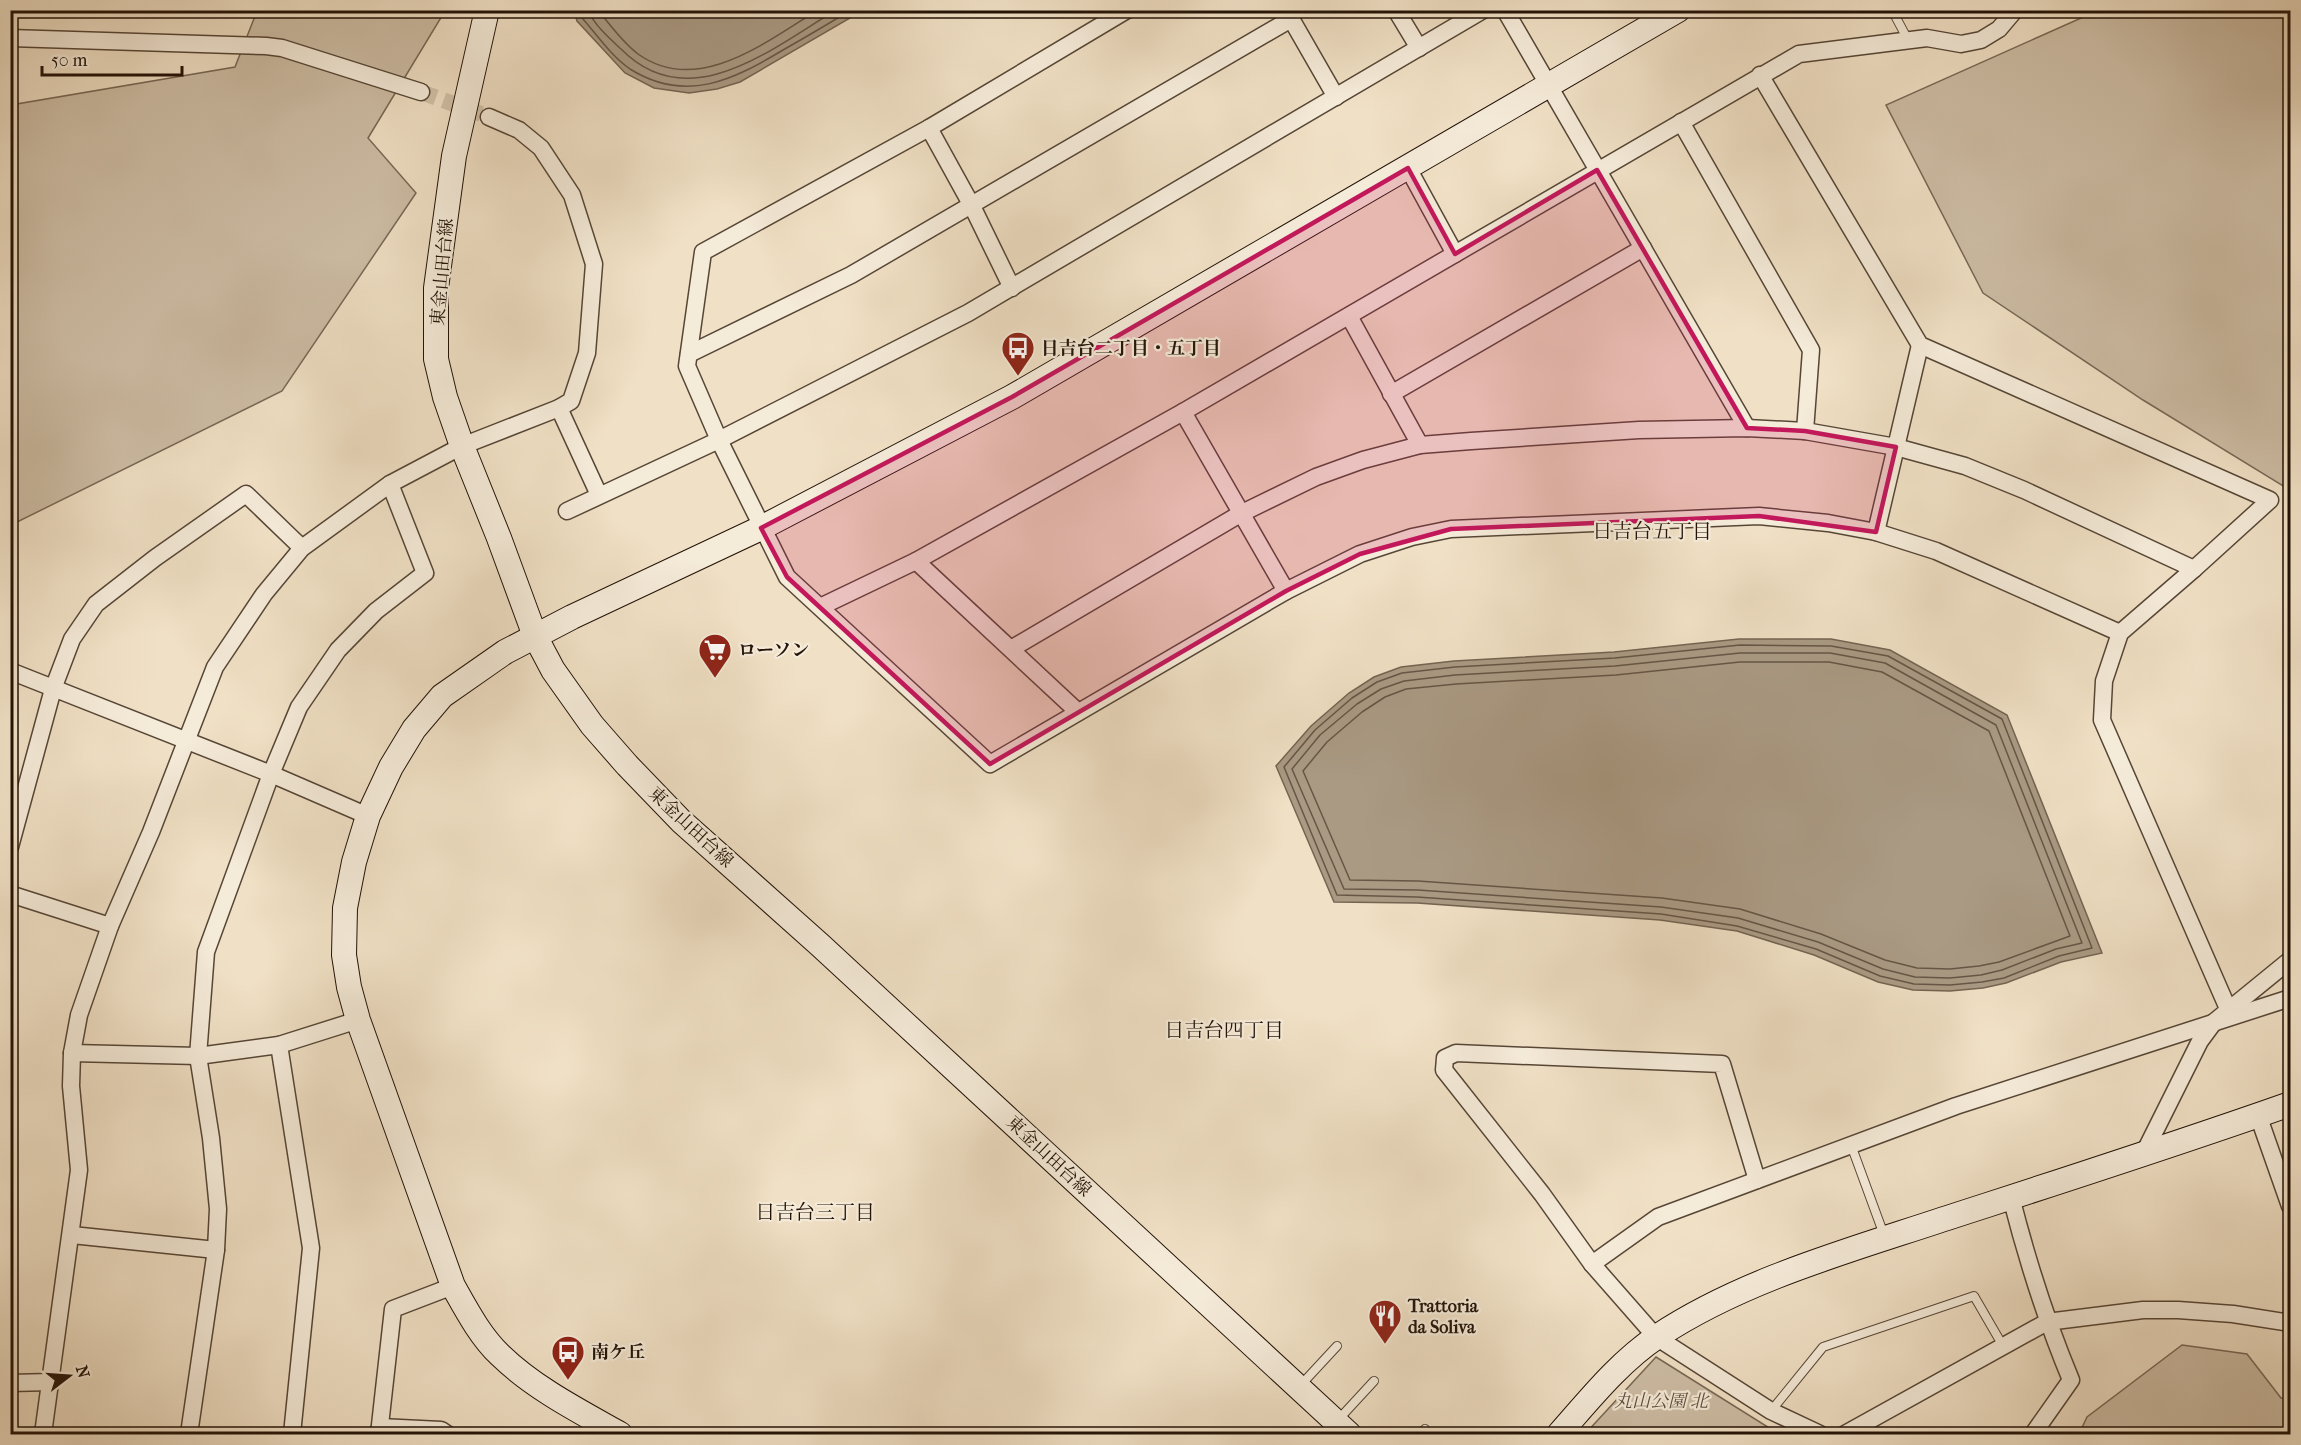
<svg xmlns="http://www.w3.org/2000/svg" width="2301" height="1445" viewBox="0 0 2301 1445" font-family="'IM FELL French Canon','Noto Serif JP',serif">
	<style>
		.green { fill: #cdbda5; stroke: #786856; stroke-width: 1.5 }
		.water { fill: #aa9a84; stroke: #746452; stroke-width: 1.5 }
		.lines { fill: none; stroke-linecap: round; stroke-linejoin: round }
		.shore { stroke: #665646; stroke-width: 1.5 }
		.street-tunnel { stroke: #d1c1a8; stroke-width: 16; stroke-dasharray: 16 8; stroke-linecap: butt }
		.lane-casing { stroke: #564636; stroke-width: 10 }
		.street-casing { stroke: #564636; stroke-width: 19 }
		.secondary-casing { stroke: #221207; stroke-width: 26 }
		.lane { stroke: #f5ebd9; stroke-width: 8 }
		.street { stroke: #f5ebd9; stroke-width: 16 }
		.secondary { stroke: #f5ebd9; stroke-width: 24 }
		.marked { fill: #c2185b; fill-opacity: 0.2; stroke: #c2185b; stroke-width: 4.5; stroke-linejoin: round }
		.labels { text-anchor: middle; stroke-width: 4.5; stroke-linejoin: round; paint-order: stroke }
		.street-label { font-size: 18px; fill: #221207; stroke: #f5ebd9 }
		.poi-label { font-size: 18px; font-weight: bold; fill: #221207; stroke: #f5ebd9; text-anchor: start }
		.park-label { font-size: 18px; font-style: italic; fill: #5e4e3e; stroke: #f5ebd9 }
		.neighbourhood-label { font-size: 20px; fill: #221207; stroke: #f5ebd9 }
	</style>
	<rect width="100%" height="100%" fill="#f0e0c5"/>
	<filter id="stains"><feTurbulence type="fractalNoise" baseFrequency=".00333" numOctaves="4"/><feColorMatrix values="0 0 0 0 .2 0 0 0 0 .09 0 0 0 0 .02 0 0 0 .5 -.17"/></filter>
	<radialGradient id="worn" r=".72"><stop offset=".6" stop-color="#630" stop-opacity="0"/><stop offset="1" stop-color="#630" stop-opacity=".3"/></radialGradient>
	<g class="green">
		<path d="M 2099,10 L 2290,11 L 2290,490 L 2143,400 L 1983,293 L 1886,105 Z"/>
		<path d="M 257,11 L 445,11 L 368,138 L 416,193 L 282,391 L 11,525 L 11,105 L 235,67 Z"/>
		<path d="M 2182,1345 L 2247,1354 L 2281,1398 L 2290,1399 L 2290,1434 L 2079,1434 L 2087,1417 Z"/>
		<path d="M 1656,1357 L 1779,1434 L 1585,1434 Z"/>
	</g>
	<g class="water">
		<path d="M 574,11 L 574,10 L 862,11 L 740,82 L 717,89 L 689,93 L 654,88 L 625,73 L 577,21 Z"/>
		<path d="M 1739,639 L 1831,639 L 1890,650 L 2007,715 L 2102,953 L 2061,962 L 2006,983 L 1983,988 L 1950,991 L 1913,990 L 1878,982 L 1814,955 L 1737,931 L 1660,920 L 1417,903 L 1334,902 L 1276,766 L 1311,726 L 1349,693 L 1374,677 L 1401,667 L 1454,661 L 1614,652 Z"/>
	</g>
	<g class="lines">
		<g class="shore">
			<path d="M 580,10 L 583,19 C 597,35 612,57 630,69 C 686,104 733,80 783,50 C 806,37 828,24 851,10"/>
			<path d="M 588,10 C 594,25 610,39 621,49 C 689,118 771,49 836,10"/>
			<path d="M 598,10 C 610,25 623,43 638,54 C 698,97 767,41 818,10"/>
			<path d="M 1740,645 L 1831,646 L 1888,656 L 2002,719 L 2092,948 L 2059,956 L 2004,978 L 1982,982 L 1950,985 L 1914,984 L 1880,976 L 1816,949 L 1737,926 L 1661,914 L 1417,897 L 1337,895 L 1284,767 L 1315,730 L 1352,698 L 1377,682 L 1402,673 L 1455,667 L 1615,658 Z"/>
			<path d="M 1740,653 L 1830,653 L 1885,663 L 1996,725 L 2082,943 L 2056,949 L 2002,970 L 1981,975 L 1950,978 L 1915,977 L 1883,969 L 1818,942 L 1738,918 L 1661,907 L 1418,890 L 1344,889 L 1292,769 L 1320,735 L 1357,704 L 1381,689 L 1404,681 L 1455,675 L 1615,666 Z"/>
			<path d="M 1740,662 L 1829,662 L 1882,672 L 1989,731 L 2070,936 L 1999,962 L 1979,966 L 1950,969 L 1917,968 L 1885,960 L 1821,934 L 1740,909 L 1662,898 L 1418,881 L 1350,880 L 1303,771 L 1327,742 L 1362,712 L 1385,697 L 1406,689 L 1456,684 L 1616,675 Z"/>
		</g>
		<path class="street-tunnel" d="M 421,92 L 489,117"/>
		<g class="lane-casing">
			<g id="lane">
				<path d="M 1892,10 L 1908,40"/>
				<path d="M 1851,1145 L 1884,1235"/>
				<path d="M 1299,1387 L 1337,1346"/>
				<path d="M 1771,1411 L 1823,1347 L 1974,1296 L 2003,1346"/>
				<path d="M 1338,1420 L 1374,1381"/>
				<path d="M 1420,1434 L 1425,1429"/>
			</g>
		</g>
		<g class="street-casing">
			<g id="street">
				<path d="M 1127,10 L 929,128 L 703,252 L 687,366 L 719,440 L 787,577 L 990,764 L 1286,591 L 1360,554 L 1412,537 L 1451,529 L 1759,516 L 1828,523 L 1876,532 L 1936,551 L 2120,633"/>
				<path d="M 1286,10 L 1336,97"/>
				<path d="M 1396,10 L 1419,48"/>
				<path d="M 1505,10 L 1747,428"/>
				<path d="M 10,38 L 266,46 L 282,48 L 421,92"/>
				<path d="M 1760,75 L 1920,345 L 2270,500 L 2194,569 L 2120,633 L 2104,681 L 2102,720 L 2229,1011"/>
				<path d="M 1681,122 L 1811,350 L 1805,431"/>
				<path d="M 929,128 L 972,206 L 1012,288"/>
				<path d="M 1408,168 L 1455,254"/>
				<path d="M 1349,316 L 1420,445"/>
				<path d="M 689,354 L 851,275 L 1291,19"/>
				<path d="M 1391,394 L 1643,248"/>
				<path d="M 559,408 L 599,495"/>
				<path d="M 1183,412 L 1286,591"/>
				<path d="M 567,511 L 719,440 L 968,313 L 1483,10"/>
				<path d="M 1876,532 L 1920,345"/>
				<path d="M 916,561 L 1078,712"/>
				<path d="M 820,607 L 916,561 L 1183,412 L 1799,54 L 1927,38 L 1961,44 L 1981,40 L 1999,29 L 2015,10"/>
				<path d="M 1011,649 L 1240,514 L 1316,477 L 1363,460 L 1420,445 L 1471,441 L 1639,430 L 1747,428 L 1805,431 L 1896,447 L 1965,466 L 2024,490 L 2194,569"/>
				<path d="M 10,671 L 271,774 L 368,816"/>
				<path d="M 10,847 L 53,689 L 72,639 L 96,604 L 155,558 L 246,494 L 302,548"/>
				<path d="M 10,894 L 110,926"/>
				<path d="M 279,1045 L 311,1248 L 292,1434"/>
				<path d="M 72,1053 L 198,1056 L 279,1045 L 358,1020"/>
				<path d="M 2258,1115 L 2290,1206"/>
				<path d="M 2144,1153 L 2200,1041 L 2214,1022 L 2290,960"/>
				<path d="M 1757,1180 L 1722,1064 L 1456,1053 L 1445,1058 L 1444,1070 L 1542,1194 L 1592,1264 L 1656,1337 L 1771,1411 L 1820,1434"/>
				<path d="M 2011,1197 C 2027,1260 2046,1320 2071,1380 L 2033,1434"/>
				<path d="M 72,1235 L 216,1250"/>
				<path d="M 1592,1264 L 1658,1217 L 1956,1106 L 2290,998"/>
				<path d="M 10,1383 L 51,1382"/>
				<path d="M 380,1427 L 441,1430 L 447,1434"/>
				<path d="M 43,1434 L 79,1170 L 71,1086 L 72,1053 L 79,1015 L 110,926 L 151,832 L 215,667 L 264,594 L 302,548 L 390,484 L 462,446 L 559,408 L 571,401 L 587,353 L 594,264 L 572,195 L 541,148 L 519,130 L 489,117"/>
				<path d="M 189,1434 L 216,1250 L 218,1209 L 211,1138 L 198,1056 L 206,952 L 271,774 L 299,707 L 338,650 L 376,611 L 425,573 L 390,484"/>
				<path d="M 379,1434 L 393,1309 L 453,1286"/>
				<path d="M 1845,1434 L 2047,1322 L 2143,1310 L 2178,1310 L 2233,1314 L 2290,1323"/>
			</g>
		</g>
		<g class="secondary-casing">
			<g id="secondary">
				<path d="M 487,10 L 454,156 L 436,288 L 436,359 L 445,397 L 462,446 L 499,538 L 535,636 L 553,670 L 592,725 L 627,765 L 681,821 L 820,945 L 1349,1434"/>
				<path d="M 620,1434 C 579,1411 534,1388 500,1355 C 480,1336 466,1309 453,1286 L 358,1020 L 349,987 L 344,955 L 345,908 L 354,862 L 368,816 L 391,767 L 414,729 L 442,696 L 505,652 L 572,617 L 761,528 L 1012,397 L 1678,10"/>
				<path d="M 1559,1434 C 1589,1400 1619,1362 1658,1336 C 1741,1281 1844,1252 1938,1221 C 2055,1183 2174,1145 2290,1104"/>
			</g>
		</g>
		<use href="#lane" class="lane"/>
		<use href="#street" class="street"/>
		<use href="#secondary" class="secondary"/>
	</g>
	<path class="marked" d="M 1408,168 L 1455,254 L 1597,170 L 1747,428 L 1805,431 L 1896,447 L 1876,532 L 1759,516 L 1451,529 L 1360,554 L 1286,591 L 990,764 L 787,577 L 761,528 L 1012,397 Z"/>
	<defs>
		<g id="bus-pin" transform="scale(1.725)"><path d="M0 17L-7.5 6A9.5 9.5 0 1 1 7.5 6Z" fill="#8f2418" stroke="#f5ebd9"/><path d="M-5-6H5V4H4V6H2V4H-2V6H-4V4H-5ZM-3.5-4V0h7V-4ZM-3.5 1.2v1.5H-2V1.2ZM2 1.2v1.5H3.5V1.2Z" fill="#fff"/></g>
		<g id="supermarket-pin" transform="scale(1.725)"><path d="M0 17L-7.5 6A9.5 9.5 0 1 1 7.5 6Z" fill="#8f2418" stroke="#f5ebd9"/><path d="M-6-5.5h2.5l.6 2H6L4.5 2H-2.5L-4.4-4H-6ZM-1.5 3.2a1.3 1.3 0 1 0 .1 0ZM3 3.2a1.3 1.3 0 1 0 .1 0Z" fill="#fff"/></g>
		<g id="restaurant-pin" transform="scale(1.725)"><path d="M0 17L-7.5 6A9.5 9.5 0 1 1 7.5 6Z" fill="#8f2418" stroke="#f5ebd9"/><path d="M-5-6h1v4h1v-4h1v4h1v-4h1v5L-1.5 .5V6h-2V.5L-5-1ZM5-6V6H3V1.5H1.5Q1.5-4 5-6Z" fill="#fff"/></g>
	</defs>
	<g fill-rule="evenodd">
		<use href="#bus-pin" x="1018" y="348"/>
		<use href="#supermarket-pin" x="715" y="650"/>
		<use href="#restaurant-pin" x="1385" y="1316"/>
		<use href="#bus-pin" x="568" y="1352"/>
	</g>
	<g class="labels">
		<g class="street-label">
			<text transform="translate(442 272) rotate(-85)" y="6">東金山田台線</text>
			<text transform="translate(691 827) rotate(43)" y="6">東金山田台線</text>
			<text transform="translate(1049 1156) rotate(43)" y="6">東金山田台線</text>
		</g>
		<g class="poi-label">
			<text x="1041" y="354">日吉台二丁目・五丁目</text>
			<text x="738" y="656">ローソン</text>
			<text x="1408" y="1312">Trattoria<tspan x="1408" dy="21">da Soliva</tspan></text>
			<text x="591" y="1358">南ケ丘</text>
		</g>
		<g class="park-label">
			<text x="1661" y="1407">丸山公園 北</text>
		</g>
		<g class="neighbourhood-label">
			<text x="1652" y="538">日吉台五丁目</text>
			<text x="1224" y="1037">日吉台四丁目</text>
			<text x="815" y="1219">日吉台三丁目</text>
		</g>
	</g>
	<rect width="2301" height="1445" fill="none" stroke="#f0e0c5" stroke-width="36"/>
	<rect x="12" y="12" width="2277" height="1421" fill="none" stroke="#221207" stroke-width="3"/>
	<rect x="18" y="18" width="2265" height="1409" fill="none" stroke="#221207" stroke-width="1.5"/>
	<g transform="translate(69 1376) rotate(73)" stroke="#f5ebd9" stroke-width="4.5" paint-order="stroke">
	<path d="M0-4.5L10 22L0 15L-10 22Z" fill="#221207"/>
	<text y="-9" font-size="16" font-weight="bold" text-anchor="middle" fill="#221207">N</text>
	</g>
	<path d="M42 66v9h140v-9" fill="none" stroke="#221207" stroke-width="3"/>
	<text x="51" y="66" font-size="18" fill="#221207" stroke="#f5ebd9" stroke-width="4.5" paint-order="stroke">50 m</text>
	<rect width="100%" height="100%" filter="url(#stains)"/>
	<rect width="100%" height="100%" fill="url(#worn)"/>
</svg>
